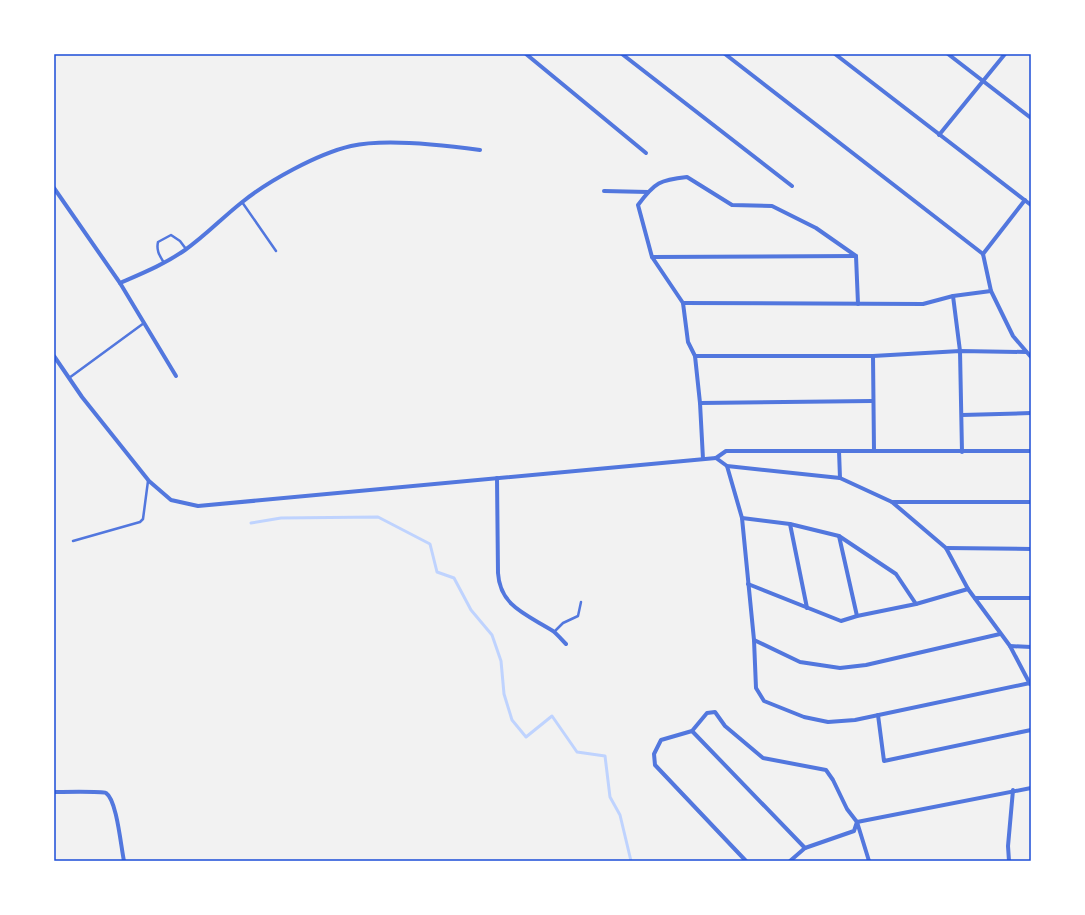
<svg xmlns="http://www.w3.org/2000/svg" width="1085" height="915" viewBox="0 0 1085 915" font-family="Roboto,sans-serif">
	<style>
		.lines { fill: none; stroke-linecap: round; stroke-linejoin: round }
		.stream { stroke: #bfd3fe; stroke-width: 3 }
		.service { stroke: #5277de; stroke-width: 2.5 }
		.minor { stroke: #5277de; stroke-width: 4 }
		.neatline { fill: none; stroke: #1d4ed8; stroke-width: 1.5 }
	</style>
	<rect width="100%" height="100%" fill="#f2f2f2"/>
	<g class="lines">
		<path class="stream" d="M 251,523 L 281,518 L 378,517 L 430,544 L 437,572 L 454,578 L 471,610 L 492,635 L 501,661 L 504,694 L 512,720 L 526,737 L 552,716 L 577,752 L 605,756 L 610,797 L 620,815 L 631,861"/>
		<g class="service">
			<path d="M 242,202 L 276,251"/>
			<path d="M 164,263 C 160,256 156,251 158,242 L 171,235 L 180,241 L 186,249"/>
			<path d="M 69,378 L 144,323"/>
			<path d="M 73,541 L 140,522 L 143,519 L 148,481"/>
			<path d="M 554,632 L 563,623 L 578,616 L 581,602"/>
		</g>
		<g class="minor">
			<path d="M 526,54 L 646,153"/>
			<path d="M 622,54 L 792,186"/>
			<path d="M 725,54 L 983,254"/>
			<path d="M 835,54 L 1031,205"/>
			<path d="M 948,54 L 1031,118"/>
			<path d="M 939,135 L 1005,54"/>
			<path d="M 54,188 L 120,283 C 143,273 165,264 185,250 C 205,236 222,218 241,203 C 268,181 317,154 351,146 C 386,138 444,145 480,150"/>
			<path d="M 604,191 L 648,192"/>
			<path d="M 983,254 L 991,291 L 1013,336 L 1031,357"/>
			<path d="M 983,254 L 1025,200"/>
			<path d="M 652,257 L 856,256"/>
			<path d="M 120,283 L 176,376"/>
			<path d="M 953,296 L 960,351 L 962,452"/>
			<path d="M 683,303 L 923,304 L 953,296 L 991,291"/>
			<path d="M 54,356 L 82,397 L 149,481 L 171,500 L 198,506 L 716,458"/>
			<path d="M 695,356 L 873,356 L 960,351 L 1026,352"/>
			<path d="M 873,356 L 874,451"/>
			<path d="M 700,403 L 872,401"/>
			<path d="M 962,415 L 1031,413"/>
			<path d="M 839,451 L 840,478"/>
			<path d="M 716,458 L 727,466 L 840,478 L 892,502 L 946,548 L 968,589 L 1010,646 L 1030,684"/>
			<path d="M 716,458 L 726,451 L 1031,451"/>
			<path d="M 703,459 L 700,403 L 695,356 L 688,342 L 683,303 L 652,257 L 638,205 C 655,182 660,180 687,177 L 732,205 L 772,206 L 816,228 L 856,256 L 858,304"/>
			<path d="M 727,466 L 742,518 L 754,640 L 756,688 L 764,701 L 804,717 L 828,722 L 855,720 L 1030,683"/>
			<path d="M 497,478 L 498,573 C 500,607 528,615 553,631 C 558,635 562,640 566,644"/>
			<path d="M 892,502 L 1031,502"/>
			<path d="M 742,518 L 790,524 L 839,536 L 896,574 L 916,604"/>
			<path d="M 790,524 L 807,608"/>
			<path d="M 839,536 L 857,616"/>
			<path d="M 946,548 L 1031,549"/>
			<path d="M 748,584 L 841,621 L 857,616 L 916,604 L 968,589"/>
			<path d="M 975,598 L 1031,598"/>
			<path d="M 754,640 L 800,662 L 840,668 L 866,665 L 1000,634"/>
			<path d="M 1010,646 L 1031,647"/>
			<path d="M 878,715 L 884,761 L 1031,730"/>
			<path d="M 692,731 L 805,848"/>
			<path d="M 54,792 C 63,792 101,791 106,793 C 117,800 121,848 124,861"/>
			<path d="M 857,822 L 1031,788"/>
			<path d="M 746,861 L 655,765 L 654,754 L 661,740 L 692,731 L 707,713 L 715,712 L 725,726 L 763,758 L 826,770 L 833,780 L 847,809 L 857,822 L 869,861"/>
			<path d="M 790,861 L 805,848 L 854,831 L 857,822"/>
			<path d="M 1009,861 L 1008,846 L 1013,790"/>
		</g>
	</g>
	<rect width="1085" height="915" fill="none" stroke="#ffffff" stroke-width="110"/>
	<rect x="55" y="55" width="975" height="805" class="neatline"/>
</svg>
